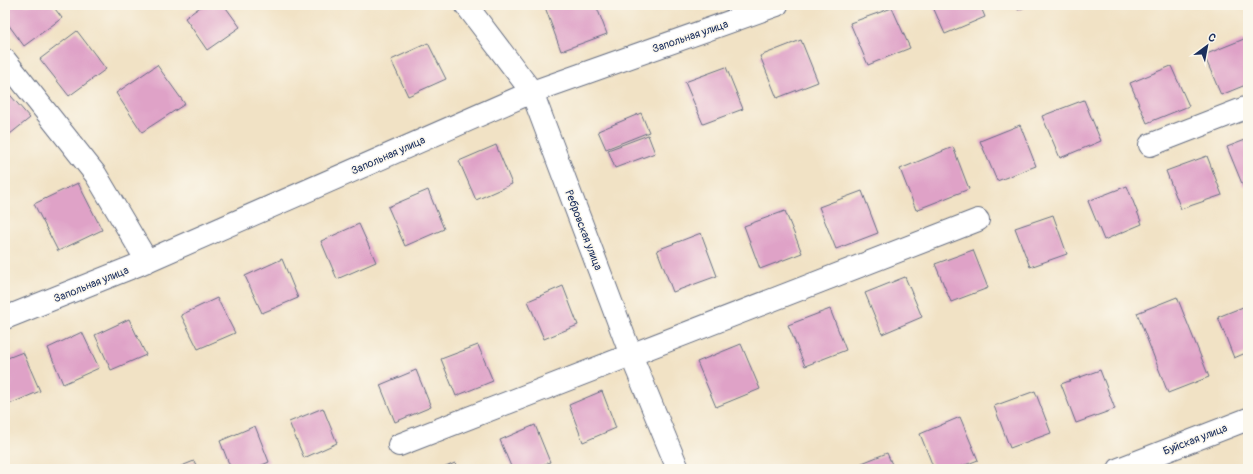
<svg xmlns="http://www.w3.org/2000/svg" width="1253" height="474" viewBox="0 0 1253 474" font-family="Pangolin,sans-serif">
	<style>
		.building { fill: #dfa2c7 }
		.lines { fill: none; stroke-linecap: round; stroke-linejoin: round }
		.minor-casing { stroke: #666e82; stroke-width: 24 }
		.minor { stroke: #fff; stroke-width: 22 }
		.labels { text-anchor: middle; stroke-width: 3; stroke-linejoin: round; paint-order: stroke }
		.street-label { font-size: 11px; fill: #1b2f5e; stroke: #fbf7ec }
	</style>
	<rect width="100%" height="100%" fill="#fbf7ec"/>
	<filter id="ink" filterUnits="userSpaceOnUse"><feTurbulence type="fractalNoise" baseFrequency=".025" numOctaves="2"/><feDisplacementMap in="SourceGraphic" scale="8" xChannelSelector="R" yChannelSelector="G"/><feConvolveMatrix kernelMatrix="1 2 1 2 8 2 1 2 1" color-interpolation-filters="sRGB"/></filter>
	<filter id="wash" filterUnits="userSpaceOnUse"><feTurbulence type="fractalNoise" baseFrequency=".012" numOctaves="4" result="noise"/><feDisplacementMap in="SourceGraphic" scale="16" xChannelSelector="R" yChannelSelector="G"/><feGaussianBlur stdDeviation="0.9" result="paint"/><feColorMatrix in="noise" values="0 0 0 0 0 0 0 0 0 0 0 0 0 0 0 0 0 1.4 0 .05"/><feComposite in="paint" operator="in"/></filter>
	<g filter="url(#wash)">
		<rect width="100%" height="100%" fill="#f1e2c5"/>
		<g id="blocks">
			<g class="building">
				<path d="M 5,5 L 52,5 L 62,18 L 24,46 L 5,20 Z"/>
				<path d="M 203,5 L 224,5 L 240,27 L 207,50 L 185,18 Z"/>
				<path d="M 549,5 L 596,5 L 607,34 L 561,51 L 545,7 Z"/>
				<path d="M 932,5 L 980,5 L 985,17 L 945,34 Z"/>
				<path d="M 1016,5 L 1030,5 L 1018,10 Z"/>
				<path d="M 892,8 L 910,48 L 868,65 L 850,23 Z"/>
				<path d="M 77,31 L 106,69 L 69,96 L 40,59 Z"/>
				<path d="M 1244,39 L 1248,48 L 1248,84 L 1221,95 L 1204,55 Z"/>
				<path d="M 801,40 L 818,82 L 777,98 L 760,56 Z"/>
				<path d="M 428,43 L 446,79 L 408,96 L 391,60 Z"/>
				<path d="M 157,65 L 185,104 L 142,132 L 116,93 Z"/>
				<path d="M 1171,66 L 1189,106 L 1147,123 L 1130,83 Z"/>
				<path d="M 726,67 L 743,109 L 703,124 L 685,82 Z"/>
				<path d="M 5,89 L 30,118 L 5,138 Z"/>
				<path d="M 1084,100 L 1101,141 L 1060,158 L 1042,116 Z"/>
				<path d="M 641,113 L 649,132 L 606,149 L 598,131 Z"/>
				<path d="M 1020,125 L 1036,166 L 997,181 L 980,141 Z"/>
				<path d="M 648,135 L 655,153 L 615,168 L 608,150 Z"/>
				<path d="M 1248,139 L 1248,184 L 1243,186 L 1227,147 Z"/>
				<path d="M 496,145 L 512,184 L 476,200 L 459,161 Z"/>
				<path d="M 953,147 L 969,189 L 916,210 L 900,169 Z"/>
				<path d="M 1207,156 L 1222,195 L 1181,209 L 1166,171 Z"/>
				<path d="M 78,183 L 102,230 L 58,251 L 34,204 Z"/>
				<path d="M 1127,186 L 1142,224 L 1104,240 L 1088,201 Z"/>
				<path d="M 428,190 L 444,229 L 405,246 L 388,207 Z"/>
				<path d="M 862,191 L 878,233 L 836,249 L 819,207 Z"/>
				<path d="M 785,211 L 802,253 L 760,269 L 744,226 Z"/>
				<path d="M 1053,215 L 1067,254 L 1030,267 L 1015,228 Z"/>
				<path d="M 359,224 L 376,262 L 337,279 L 321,241 Z"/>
				<path d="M 701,233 L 717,276 L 673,292 L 657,250 Z"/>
				<path d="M 973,250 L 988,288 L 951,302 L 935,264 Z"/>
				<path d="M 282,259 L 298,298 L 262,313 L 245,276 Z"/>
				<path d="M 905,277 L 922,317 L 882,334 L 865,293 Z"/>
				<path d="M 563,286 L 578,325 L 544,339 L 528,301 Z"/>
				<path d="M 1177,297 L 1209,377 L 1168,393 L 1137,313 Z"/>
				<path d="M 217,298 L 235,333 L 198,349 L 181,315 Z"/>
				<path d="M 1248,305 L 1248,352 L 1234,358 L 1218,317 Z"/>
				<path d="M 830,309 L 846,350 L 805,366 L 788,325 Z"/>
				<path d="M 129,319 L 146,355 L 111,370 L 95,335 Z"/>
				<path d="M 82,332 L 99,368 L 63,384 L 48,348 Z"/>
				<path d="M 741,344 L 760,389 L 716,407 L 697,362 Z"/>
				<path d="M 478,345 L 493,381 L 456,396 L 441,359 Z"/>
				<path d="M 23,352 L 40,391 L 5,406 L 5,359 Z"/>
				<path d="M 416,370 L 431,407 L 395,422 L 380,385 Z"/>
				<path d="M 1100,370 L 1115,409 L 1076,423 L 1061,384 Z"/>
				<path d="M 602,391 L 616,428 L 583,442 L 569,405 Z"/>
				<path d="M 1035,391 L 1051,433 L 1010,448 L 994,406 Z"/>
				<path d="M 323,408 L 337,443 L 304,458 L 289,422 Z"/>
				<path d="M 960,417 L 978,460 L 955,469 L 934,469 L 920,434 Z"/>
				<path d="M 535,425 L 550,462 L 534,469 L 512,469 L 500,440 Z"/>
				<path d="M 255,426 L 269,462 L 253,469 L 231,469 L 220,441 Z"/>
				<path d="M 887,453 L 894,469 L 847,469 Z"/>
				<path d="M 194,461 L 198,469 L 174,469 Z"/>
				<path d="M 455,463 L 457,469 L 441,469 Z"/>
			</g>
		</g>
	</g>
	<g filter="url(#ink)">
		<use href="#blocks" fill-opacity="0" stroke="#666e82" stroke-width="1"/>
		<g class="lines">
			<g class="minor-casing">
				<g id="minor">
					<path d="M 466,5 L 532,92 L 631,355 L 678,469"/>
					<path d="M 5,60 L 96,175 L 147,261"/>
					<path d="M 1150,145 L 1248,107"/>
					<path d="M 5,318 L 140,264 L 532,92 L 777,5"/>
					<path d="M 399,445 L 978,220"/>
					<path d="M 1119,469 L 1248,419"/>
				</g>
			</g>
			<use href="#minor" class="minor"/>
		</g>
	</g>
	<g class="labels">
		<g class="street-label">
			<text transform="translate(690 36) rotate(-19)" y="4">Запольная улица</text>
			<text transform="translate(388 155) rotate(-24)" y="4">Запольная улица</text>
			<text transform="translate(584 230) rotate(69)" y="4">Ребровская улица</text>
			<text transform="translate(91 284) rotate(-22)" y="4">Запольная улица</text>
			<text transform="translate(1195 439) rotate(-21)" y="4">Буйская улица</text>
		</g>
	</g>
	<rect width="1253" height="474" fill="none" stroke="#fbf7ec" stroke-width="20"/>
	<g transform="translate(1207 46) rotate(32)" stroke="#fbf7ec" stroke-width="3" paint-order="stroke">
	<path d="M0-3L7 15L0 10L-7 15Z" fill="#1b2f5e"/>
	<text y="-6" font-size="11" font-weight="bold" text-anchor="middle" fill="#1b2f5e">С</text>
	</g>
</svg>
